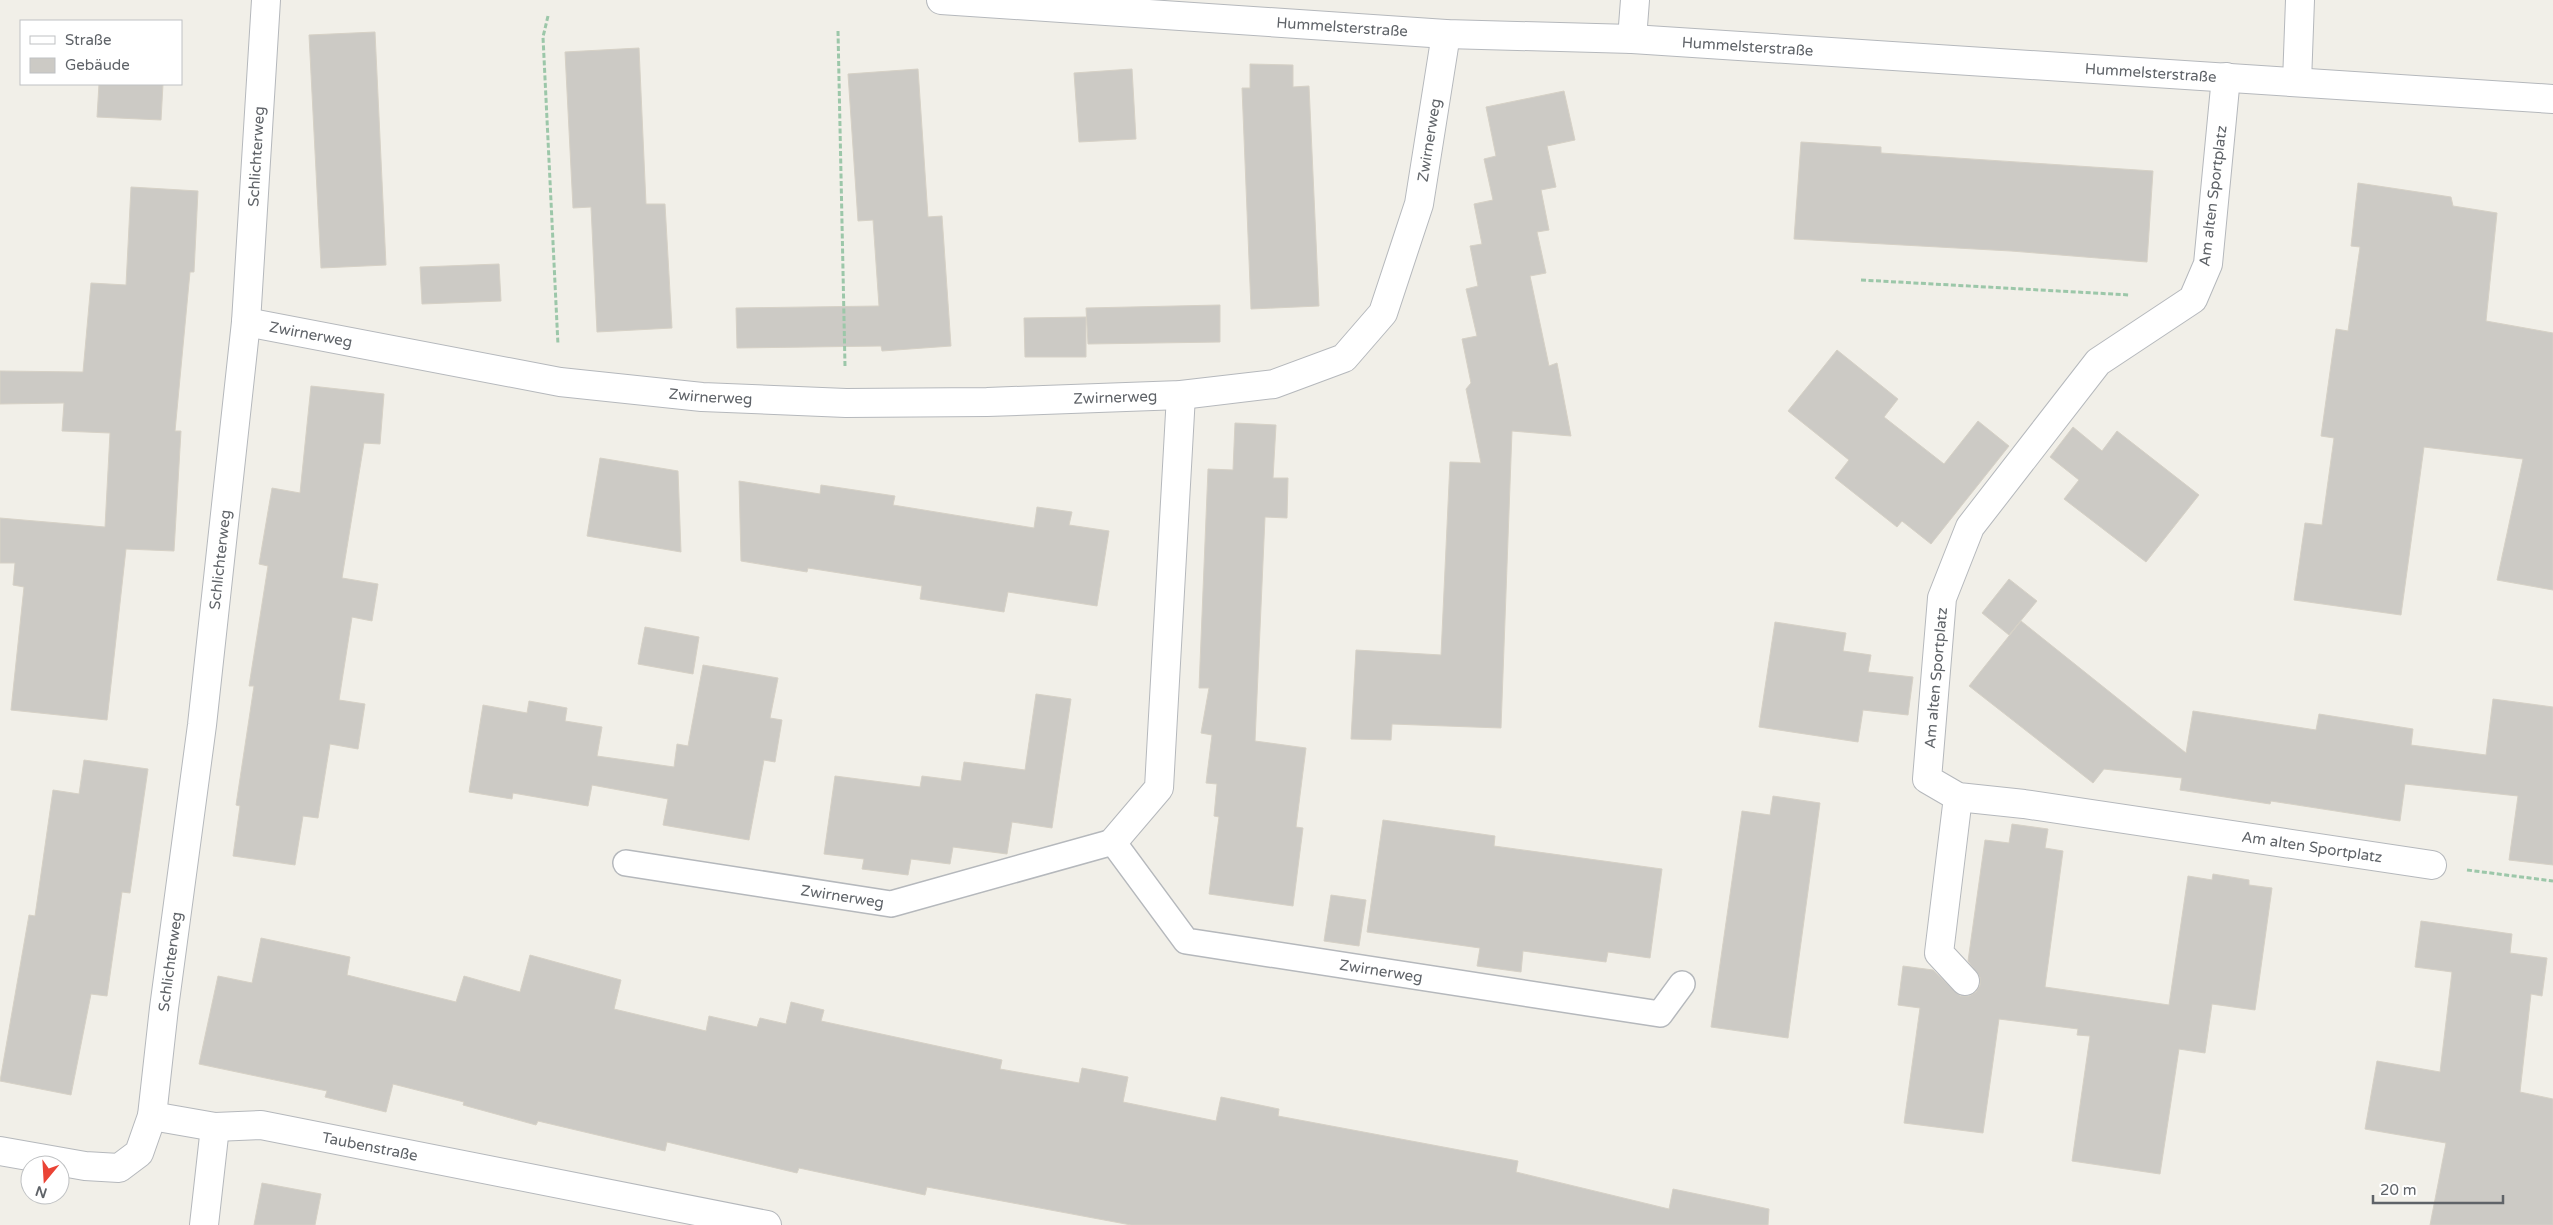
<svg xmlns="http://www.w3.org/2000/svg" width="2553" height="1225" viewBox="0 0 2553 1225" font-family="'Varela Round',sans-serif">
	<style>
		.building { fill: #cccac5; stroke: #d6d1c6 }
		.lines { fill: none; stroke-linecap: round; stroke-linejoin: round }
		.lane-casing { stroke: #b5b8bc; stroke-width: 28 }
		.street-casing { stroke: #b5b8bc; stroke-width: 30 }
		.path { stroke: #9cc7a9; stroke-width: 3; stroke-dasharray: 5 2.5; stroke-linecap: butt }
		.lane { stroke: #fff; stroke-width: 25 }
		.street { stroke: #fff; stroke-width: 28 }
		.labels { text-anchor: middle; stroke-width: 4.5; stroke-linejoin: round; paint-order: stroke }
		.street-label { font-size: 15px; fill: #5f6368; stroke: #fff }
	</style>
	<rect width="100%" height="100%" fill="#f1efe8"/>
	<g class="building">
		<path d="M 375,32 L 386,265 L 321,268 L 309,35 Z"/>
		<path d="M 639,48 L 646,204 L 665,204 L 672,328 L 597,332 L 591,207 L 573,208 L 565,52 Z"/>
		<path d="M 1250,64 L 1293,65 L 1293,87 L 1309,86 L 1319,306 L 1251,309 L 1242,88 L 1250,88 Z"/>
		<path d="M 918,69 L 928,217 L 942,216 L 951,346 L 882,351 L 881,346 L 737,348 L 736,308 L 879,306 L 873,220 L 858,221 L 848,74 Z"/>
		<path d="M 1132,69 L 1136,139 L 1079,142 L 1074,73 Z"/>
		<path d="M 99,84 L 163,84 L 161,120 L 97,117 Z"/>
		<path d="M 1564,91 L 1575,140 L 1547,146 L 1556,187 L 1541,190 L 1549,230 L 1537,232 L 1546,273 L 1530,276 L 1549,366 L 1557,363 L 1571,436 L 1512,431 L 1501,728 L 1392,724 L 1391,740 L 1351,739 L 1356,650 L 1441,655 L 1450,462 L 1481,463 L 1466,389 L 1471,383 L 1462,339 L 1477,336 L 1466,289 L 1478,286 L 1470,246 L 1482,244 L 1474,204 L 1493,200 L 1484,159 L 1496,156 L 1486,107 Z"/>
		<path d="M 1801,142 L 1881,147 L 1881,153 L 2153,171 L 2147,262 L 2011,251 L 1794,239 Z"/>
		<path d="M 2358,183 L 2451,197 L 2453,206 L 2497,213 L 2486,321 L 2553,333 L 2553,590 L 2497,580 L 2523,459 L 2424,447 L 2401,615 L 2294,600 L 2305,523 L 2322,525 L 2334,438 L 2321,436 L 2336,329 L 2348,331 L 2360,247 L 2351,246 Z"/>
		<path d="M 131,187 L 198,191 L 194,272 L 190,272 L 175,431 L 181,431 L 174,551 L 126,549 L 107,720 L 11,710 L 24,587 L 13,585 L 15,563 L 0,563 L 0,518 L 105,527 L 110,433 L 62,431 L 64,403 L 0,404 L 0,371 L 83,372 L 91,283 L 126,285 Z"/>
		<path d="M 499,264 L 501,301 L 422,304 L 420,267 Z"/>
		<path d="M 1220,305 L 1220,342 L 1088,344 L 1086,308 Z"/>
		<path d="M 1086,317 L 1086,357 L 1025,357 L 1024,318 Z"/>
		<path d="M 1837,350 L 1898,399 L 1884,417 L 1944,464 L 1978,421 L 2009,446 L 1931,544 L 1902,521 L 1897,527 L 1835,478 L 1849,460 L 1788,411 Z"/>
		<path d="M 311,386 L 384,394 L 380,444 L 364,443 L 342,578 L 378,584 L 372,621 L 352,617 L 339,700 L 365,704 L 358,749 L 330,744 L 318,818 L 303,816 L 295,865 L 233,856 L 240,806 L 236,805 L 254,686 L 249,686 L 268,566 L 259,564 L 272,488 L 300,493 Z"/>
		<path d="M 1235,423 L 1276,425 L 1273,478 L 1288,478 L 1287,518 L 1265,517 L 1255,741 L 1306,748 L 1296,827 L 1303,828 L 1293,906 L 1209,894 L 1219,817 L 1214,816 L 1217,784 L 1206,783 L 1212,735 L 1201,733 L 1209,688 L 1199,688 L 1208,469 L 1233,470 Z"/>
		<path d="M 2073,427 L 2102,451 L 2117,431 L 2199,495 L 2146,562 L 2064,499 L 2079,480 L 2050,457 Z"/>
		<path d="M 600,458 L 678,471 L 681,552 L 587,536 Z"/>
		<path d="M 739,481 L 820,494 L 821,485 L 895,496 L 893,505 L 1034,528 L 1037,507 L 1072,512 L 1069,525 L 1109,531 L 1097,606 L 1008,592 L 1004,612 L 920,599 L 922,586 L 808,568 L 807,572 L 741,561 Z"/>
		<path d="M 2009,579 L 2037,601 L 2009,635 L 1982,613 Z"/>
		<path d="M 2021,621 L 2186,753 L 2193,711 L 2316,730 L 2319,714 L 2413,729 L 2411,745 L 2486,755 L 2493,699 L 2553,707 L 2553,865 L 2509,860 L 2518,796 L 2405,784 L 2400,821 L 2271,801 L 2270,804 L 2180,790 L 2182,778 L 2104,769 L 2093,783 L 1969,686 Z"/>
		<path d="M 1775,622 L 1846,633 L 1843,651 L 1871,655 L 1868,672 L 1913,677 L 1908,715 L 1863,710 L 1858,742 L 1759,727 Z"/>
		<path d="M 645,627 L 699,637 L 693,674 L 638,664 Z"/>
		<path d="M 703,665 L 778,678 L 770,718 L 782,720 L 775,762 L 764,760 L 749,840 L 663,825 L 668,799 L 592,785 L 588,806 L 513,793 L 512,799 L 469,792 L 483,705 L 527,713 L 529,701 L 567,708 L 565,721 L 602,727 L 597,756 L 674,767 L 677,744 L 688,746 Z"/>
		<path d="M 1036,694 L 1071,699 L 1052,828 L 1012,822 L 1007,854 L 953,847 L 950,864 L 911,859 L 908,875 L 862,869 L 864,859 L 824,854 L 835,776 L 920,787 L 922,776 L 961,781 L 964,762 L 1025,770 Z"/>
		<path d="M 84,760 L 148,769 L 130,893 L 122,892 L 107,996 L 91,994 L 71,1095 L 0,1081 L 29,915 L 35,916 L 53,790 L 79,794 Z"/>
		<path d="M 1773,796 L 1820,803 L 1788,1038 L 1711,1027 L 1742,811 L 1770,815 Z"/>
		<path d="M 1383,820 L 1495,836 L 1494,846 L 1662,869 L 1650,958 L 1608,952 L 1606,962 L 1523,951 L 1521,972 L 1477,966 L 1480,948 L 1367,932 Z"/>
		<path d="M 2012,824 L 2048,829 L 2045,848 L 2063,851 L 2045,987 L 2169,1005 L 2188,876 L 2212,880 L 2213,874 L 2249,880 L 2249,885 L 2272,888 L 2255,1010 L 2212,1004 L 2205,1053 L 2179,1049 L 2160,1174 L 2072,1161 L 2090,1036 L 2077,1035 L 2078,1029 L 1999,1019 L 1983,1133 L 1904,1123 L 1920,1008 L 1898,1005 L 1903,966 L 1933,970 L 1960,996 L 1969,996 L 1976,992 L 1980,985 L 1980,977 L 1968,961 L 1985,840 L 2009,843 Z"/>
		<path d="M 1331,895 L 1366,900 L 1359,946 L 1324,941 Z"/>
		<path d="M 2421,921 L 2512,934 L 2510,953 L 2547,958 L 2542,996 L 2531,994 L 2520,1092 L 2553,1099 L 2553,1225 L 2430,1225 L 2446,1143 L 2365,1129 L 2377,1061 L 2440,1072 L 2452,972 L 2415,967 Z"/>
		<path d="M 261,938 L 350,957 L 347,975 L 456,1002 L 464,976 L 520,992 L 530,955 L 621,980 L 614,1009 L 706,1031 L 709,1016 L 757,1027 L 760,1018 L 786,1024 L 791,1002 L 824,1010 L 821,1021 L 1002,1060 L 1000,1069 L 1079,1083 L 1082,1068 L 1128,1077 L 1123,1102 L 1216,1121 L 1221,1097 L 1279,1109 L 1278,1116 L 1518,1161 L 1516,1172 L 1669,1209 L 1673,1189 L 1769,1209 L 1768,1225 L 1131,1225 L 927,1187 L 925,1195 L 799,1168 L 797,1173 L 667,1142 L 665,1151 L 538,1121 L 536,1125 L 463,1105 L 464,1102 L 393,1084 L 386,1112 L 325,1097 L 327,1091 L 199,1064 L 218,976 L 252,983 Z"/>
		<path d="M 262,1183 L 321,1194 L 315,1225 L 254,1225 Z"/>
	</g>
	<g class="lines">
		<g class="lane-casing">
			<g id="lane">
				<path id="s1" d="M 626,863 L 891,904 L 1113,842 L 1186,941 L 1660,1014 L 1682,984"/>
			</g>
		</g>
		<g class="street-casing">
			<g id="street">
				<path id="s2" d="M 941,0 L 1446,34 L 1632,39 L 2553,99"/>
				<path d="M 1632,39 L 1635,0"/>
				<path id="s3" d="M 2226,77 L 2208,264 L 2193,299 L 2098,362 L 1970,527 L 1942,598 L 1927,779 L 1958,797 L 2024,804 L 2432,865"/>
				<path d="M 2297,82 L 2300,0"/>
				<path id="s4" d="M 246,322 L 560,382 L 702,397 L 846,403 L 987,402 L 1181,395 L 1274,384 L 1344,358 L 1383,313 L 1419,204 L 1446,34"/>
				<path d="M 1958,797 L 1939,953 L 1965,981"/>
				<path d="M 1113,842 L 1159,788 L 1181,395"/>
				<path id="s5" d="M 152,1116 L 215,1127 L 261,1125 L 767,1225"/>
				<path id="s6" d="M 0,1151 L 85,1166 L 119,1168 L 139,1153 L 152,1116 L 164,1008 L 202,725 L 246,322 L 266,0"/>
				<path d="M 204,1225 L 215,1127"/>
			</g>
		</g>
		<g class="path">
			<path d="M 548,16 L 543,37 L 558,345"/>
			<path d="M 838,31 L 845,366"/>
			<path d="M 1861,280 L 2130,295"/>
			<path d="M 2467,870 L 2553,881"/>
		</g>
		<use href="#lane" class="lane"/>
		<use href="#street" class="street"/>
	</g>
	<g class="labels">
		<g class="street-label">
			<text dy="5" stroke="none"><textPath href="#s2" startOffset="402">Hummelsterstraße</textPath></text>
			<text dy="5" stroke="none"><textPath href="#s2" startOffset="808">Hummelsterstraße</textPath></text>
			<text dy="5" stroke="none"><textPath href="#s2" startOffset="1212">Hummelsterstraße</textPath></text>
			<text dy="5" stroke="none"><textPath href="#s4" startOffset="1349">Zwirnerweg</textPath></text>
			<text dy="5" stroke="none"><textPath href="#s6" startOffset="1150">Schlichterweg</textPath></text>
			<text transform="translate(2213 196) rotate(-83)" y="5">Am alten Sportplatz</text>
			<text dy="5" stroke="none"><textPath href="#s4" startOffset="66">Zwirnerweg</textPath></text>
			<text dy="5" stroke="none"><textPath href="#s4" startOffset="471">Zwirnerweg</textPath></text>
			<text dy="5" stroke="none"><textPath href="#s4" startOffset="876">Zwirnerweg</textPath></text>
			<text dy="5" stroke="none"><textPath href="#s6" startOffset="745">Schlichterweg</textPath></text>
			<text transform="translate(1936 678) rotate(-85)" y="5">Am alten Sportplatz</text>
			<text dy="5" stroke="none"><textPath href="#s3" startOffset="1200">Am alten Sportplatz</textPath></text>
			<text dy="5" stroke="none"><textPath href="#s1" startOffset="219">Zwirnerweg</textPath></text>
			<text dy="5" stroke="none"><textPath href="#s6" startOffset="340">Schlichterweg</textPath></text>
			<text dy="5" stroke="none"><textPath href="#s1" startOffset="819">Zwirnerweg</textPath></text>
			<text dy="5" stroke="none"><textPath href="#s5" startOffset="221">Taubenstraße</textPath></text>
		</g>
	</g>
	<rect x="20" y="20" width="162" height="65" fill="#ffffff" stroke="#bfc1c3"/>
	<rect x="30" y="36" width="25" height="8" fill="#ffffff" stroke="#bfc1c3"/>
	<text x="65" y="45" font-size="15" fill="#5f6368">Straße</text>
	<rect x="30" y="58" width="25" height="15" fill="#cccac5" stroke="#bfc1c3"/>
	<text x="65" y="70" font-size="15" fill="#5f6368">Gebäude</text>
	<g transform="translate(45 1180) rotate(198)"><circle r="24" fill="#ffffff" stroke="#bfc1c3"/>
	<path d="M0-4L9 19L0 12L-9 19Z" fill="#ea4335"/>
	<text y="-8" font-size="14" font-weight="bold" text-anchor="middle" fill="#5f6368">N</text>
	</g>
	<path d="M2373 1195v8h130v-8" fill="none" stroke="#5f6368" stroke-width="2.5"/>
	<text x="2380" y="1195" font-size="15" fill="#5f6368" stroke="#ffffff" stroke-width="4" paint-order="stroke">20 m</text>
</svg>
